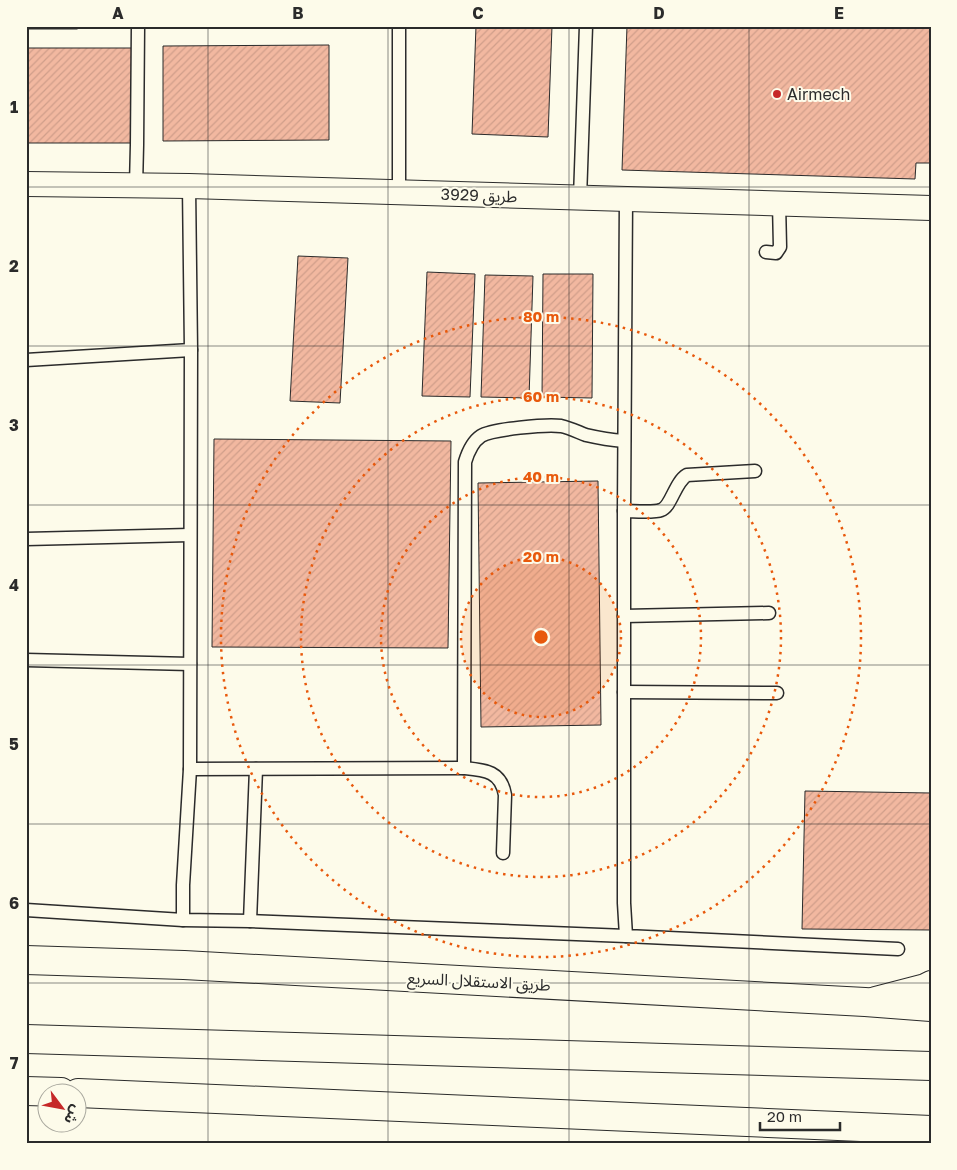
<svg xmlns="http://www.w3.org/2000/svg" width="957" height="1170" viewBox="0 0 957 1170" font-family="'Golos Text','Noto Sans Arabic',sans-serif">
	<style>
		.building { fill: url(#building-hatch); stroke: #2b2b2b }
		.lines { fill: none; stroke-linecap: round; stroke-linejoin: round }
		.lane-casing { stroke: #2b2b2b; stroke-width: 15 }
		.street-casing { stroke: #2b2b2b; stroke-width: 26 }
		.primary-casing { stroke: #2b2b2b; stroke-width: 30 }
		.lane { stroke: #fdfbea; stroke-width: 12 }
		.street { stroke: #fdfbea; stroke-width: 24 }
		.primary { stroke: #fdfbea; stroke-width: 28 }
		.grid { fill: none; stroke: #2b2b2b; stroke-width: 1; stroke-opacity: 0.55 }
		.ring { fill: none; stroke: #e8590c; stroke-width: 2.5; stroke-dasharray: 2.5 5 }
		.poi-dot { fill: #c62828; stroke: #fdfbea; stroke-width: 2 }
		.labels { text-anchor: middle; stroke-width: 4; stroke-linejoin: round; paint-order: stroke }
		.poi-label { font-size: 16px; fill: #2b2b2b; stroke: #fdfbea; text-anchor: start }
		.street-label { font-size: 16px; fill: #2b2b2b; stroke: #fdfbea }
		.centre { fill: #e8590c; stroke: #fdfbea; stroke-width: 2.5 }
		.ring-label { font-size: 15px; text-anchor: middle; font-weight: bold; fill: #e8590c; stroke: #fdfbea; stroke-width: 4; stroke-linejoin: round; paint-order: stroke }
		.neatline { fill: none; stroke: #2b2b2b; stroke-width: 2 }
		.grid-label { font-size: 16px; text-anchor: middle; font-weight: bold; fill: #2b2b2b }
	</style>
	<defs>
		<pattern id="building-hatch" width="6" height="6" patternUnits="userSpaceOnUse" patternTransform="scale(1.25)"><rect width="6" height="6" fill="#f2b8a0"/><path d="M-1 1l2-2M0 6l6-6M5 7l2-2" fill="none" stroke="#d09e8a"/></pattern>
	</defs>
	<rect width="100%" height="100%" fill="#fdfbea"/>
	<g class="building">
		<rect x="26" y="26" width="51" height="3"/>
		<path d="M 476,26 L 552,26 L 548,137 L 472,134 Z"/>
		<path d="M 627,26 L 931,26 L 931,163 L 916,163 L 915,179 L 622,170 Z"/>
		<path d="M 329,45 L 329,140 L 163,141 L 163,46 Z"/>
		<rect x="26" y="48" width="106" height="95"/>
		<path d="M 298,256 L 348,258 L 340,403 L 290,401 Z"/>
		<path d="M 427,272 L 475,274 L 470,397 L 422,396 Z"/>
		<path d="M 543,274 L 593,274 L 592,398 L 542,397 Z"/>
		<path d="M 485,275 L 533,276 L 529,398 L 481,397 Z"/>
		<path d="M 214,439 L 451,441 L 448,648 L 212,647 Z"/>
		<path d="M 598,481 L 601,725 L 481,727 L 478,483 Z"/>
		<path d="M 805,791 L 931,793 L 931,930 L 802,929 Z"/>
	</g>
	<g class="lines">
		<g class="lane-casing">
			<g id="lane">
				<path d="M 399,26 L 399,193"/>
				<path d="M 136,186 L 137,145 L 138,26"/>
				<path d="M 580,198 L 586,26"/>
				<path d="M 626,199 L 624,511 L 624,903 L 626,936 L 898,949"/>
				<path d="M 766,252 L 776,253 L 780,247 L 779,203"/>
				<path d="M 26,360 L 191,350"/>
				<path d="M 624,511 C 633,511 654,513 661,510 C 671,507 675,482 687,475 L 755,471"/>
				<path d="M 26,539 L 190,535"/>
				<path d="M 624,616 L 769,613"/>
				<path d="M 26,660 L 190,664"/>
				<path d="M 624,692 L 777,693"/>
				<path d="M 464,768 L 465,462 C 468,452 472,442 481,436 C 492,429 547,424 561,426 C 570,428 578,432 586,435 C 599,438 611,440 624,441"/>
				<path d="M 190,769 L 464,768 C 485,770 501,771 505,795 L 503,853"/>
				<path d="M 26,910 L 183,920 L 250,921 L 626,936"/>
				<path d="M 183,920 L 183,885 L 190,769 L 191,350 L 189,186"/>
				<path d="M 250,921 L 256,769"/>
			</g>
		</g>
		<g class="street-casing">
			<g id="street">
				<path d="M 26,184 L 189,186 L 931,208"/>
				<path d="M 875,999 L 925,986 L 931,983"/>
			</g>
		</g>
		<g class="primary-casing">
			<g id="primary">
				<path d="M 26,960 L 184,965 L 865,1002 L 931,1007"/>
				<path d="M 26,1039 L 931,1066"/>
				<path d="M 26,1091 L 61,1092"/>
				<path d="M 78,1093 L 931,1130"/>
			</g>
		</g>
		<use href="#lane" class="lane"/>
		<use href="#street" class="street"/>
		<use href="#primary" class="primary"/>
	</g>
	<path class="grid" d="M 208,26 L 208,1144M 388,26 L 388,1144M 569,26 L 569,1144M 749,26 L 749,1144M 26,187 L 931,187M 26,346 L 931,346M 26,505 L 931,505M 26,665 L 931,665M 26,824 L 931,824M 26,983 L 931,983"/>
	<circle cx="541" cy="637" r="80" fill="#e8590c" fill-opacity=".12"/>
	<g class="ring">
		<circle cx="541" cy="637" r="80"/>
		<circle cx="541" cy="637" r="160"/>
		<circle cx="541" cy="637" r="240"/>
		<circle cx="541" cy="637" r="320"/>
	</g>
	<circle class="poi-dot" cx="777" cy="94" r="5"/>
	<g class="labels">
		<g class="poi-label">
			<text x="787" y="100">Airmech</text>
		</g>
		<g class="street-label">
			<text transform="translate(479 195) rotate(2)" y="6">طريق 3929</text>
			<text transform="translate(479 981) rotate(3)" y="6">طريق الاستقلال السريع</text>
		</g>
	</g>
	<circle cx="541" cy="637" r="8" class="centre"/>
	<g class="ring-label">
		<text x="541" y="322">80 m</text>
		<text x="541" y="402">60 m</text>
		<text x="541" y="482">40 m</text>
		<text x="541" y="562">20 m</text>
	</g>
	<rect width="957" height="1170" fill="none" stroke="#fdfbea" stroke-width="55"/>
	<g transform="translate(62 1108) rotate(122)"><circle r="24" fill="#fdfbea" stroke="#a9a89e"/>
	<path d="M0-4L9 19L0 12L-9 19Z" fill="#c62828"/>
	<text y="-8" font-size="14" font-weight="bold" text-anchor="middle" fill="#2b2b2b">ش</text>
	</g>
	<path d="M760 1122v8h80v-8" fill="none" stroke="#2b2b2b" stroke-width="2.5"/>
	<text x="767" y="1122" font-size="15" fill="#2b2b2b" stroke="#fdfbea" stroke-width="4" paint-order="stroke">20 m</text>
	<rect x="28" y="28" width="902" height="1114" class="neatline"/>
	<g class="grid-label">
		<text x="118" y="19">A</text>
		<text x="298" y="19">B</text>
		<text x="478" y="19">C</text>
		<text x="659" y="19">D</text>
		<text x="839" y="19">E</text>
		<text x="14" y="113">1</text>
		<text x="14" y="272">2</text>
		<text x="14" y="431">3</text>
		<text x="14" y="591">4</text>
		<text x="14" y="750">5</text>
		<text x="14" y="909">6</text>
		<text x="14" y="1069">7</text>
	</g>
</svg>
